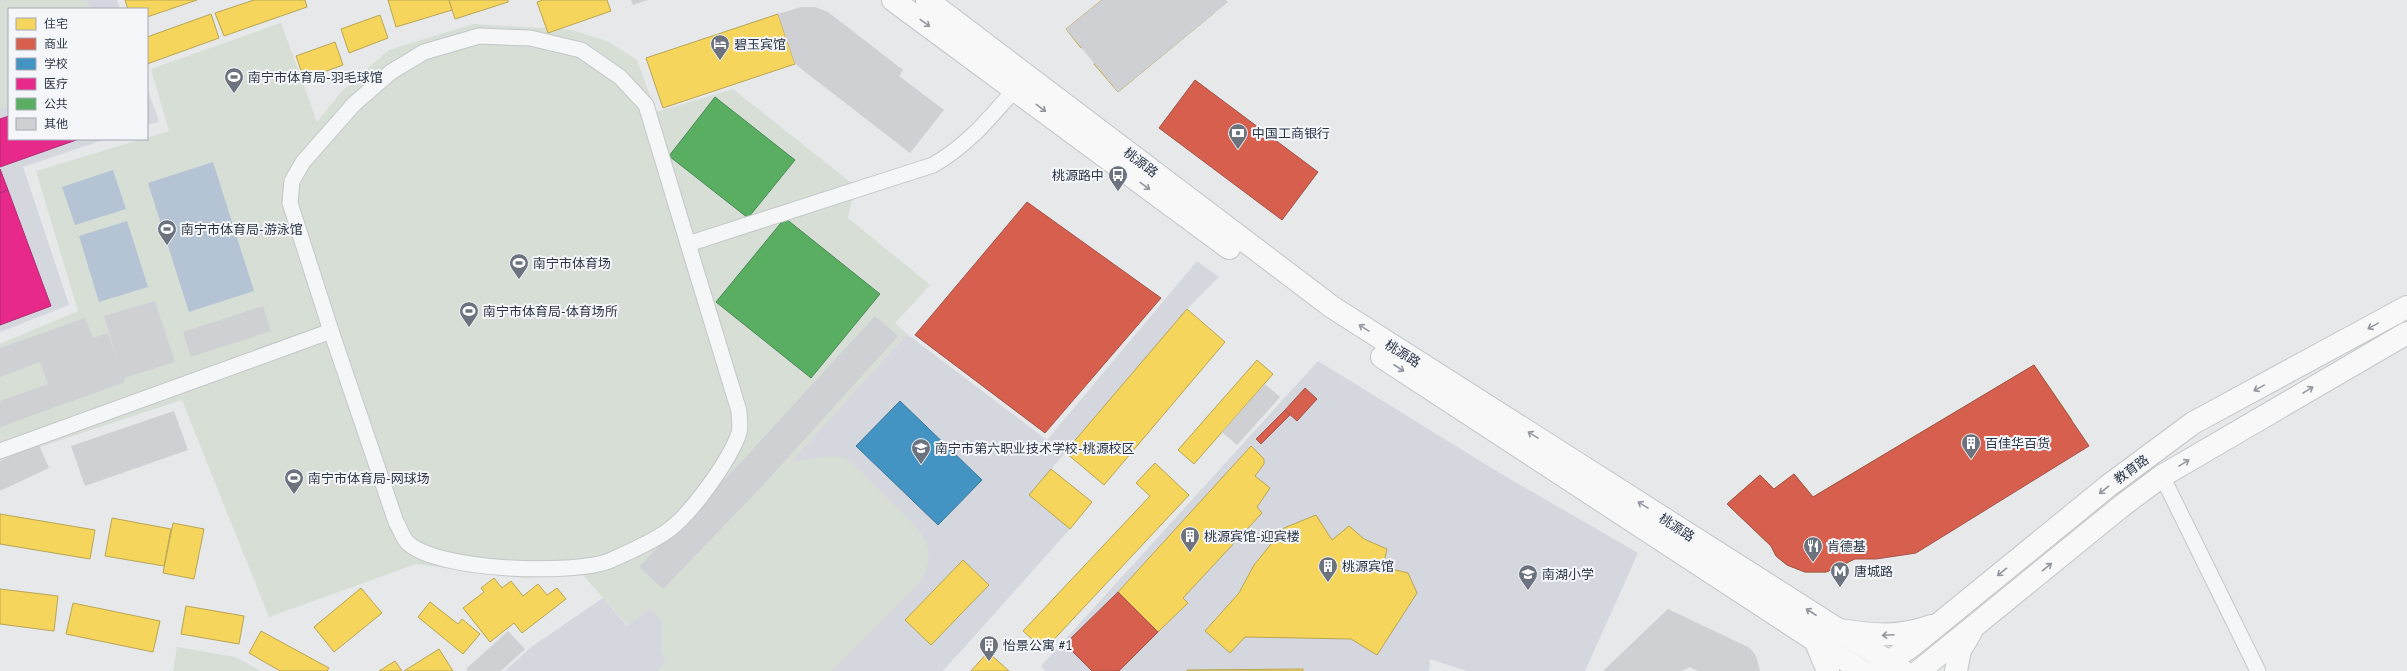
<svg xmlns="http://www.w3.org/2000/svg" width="2407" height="671" viewBox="0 0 2407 671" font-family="'PT Sans','Noto Sans SC',sans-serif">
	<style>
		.built { fill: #d4d7dd }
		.green { fill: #d6ded6 }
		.water { fill: #b4c4d5 }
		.homes { fill: #f6d55c; stroke: #b9a555 }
		.shops { fill: #d6604d; stroke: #a3534b }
		.schools { fill: #4393c3; stroke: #3c769d }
		.health { fill: #e7298a; stroke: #af2c75 }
		.public { fill: #5aae61; stroke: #4c8959 }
		.building { fill: #ced0d3 }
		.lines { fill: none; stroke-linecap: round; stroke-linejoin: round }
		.minor-casing { stroke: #c4c6c8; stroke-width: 17 }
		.secondary-casing { stroke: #c4c6c8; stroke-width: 24 }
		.primary-casing { stroke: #c2c5c8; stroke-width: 24 }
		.minor { stroke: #f5f6f7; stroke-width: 15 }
		.secondary { stroke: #f8f8f8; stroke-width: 22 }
		.primary { stroke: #f8f8f8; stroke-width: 22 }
		.oneway { stroke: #92969e }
		.labels { text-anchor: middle; stroke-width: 4; stroke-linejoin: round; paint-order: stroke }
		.poi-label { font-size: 13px; fill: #2b3445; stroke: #f4f6f9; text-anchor: start }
		.street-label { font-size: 13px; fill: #2b3445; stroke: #f4f6f9 }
	</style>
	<rect width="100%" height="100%" fill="#e6e8ea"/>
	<g class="built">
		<path d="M 0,0 L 117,0 L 120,9 L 9,9 L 9,139 L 106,139 L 23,167 L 69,305 L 0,332 Z"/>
		<path d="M 147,87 L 159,122 L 147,125 Z"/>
		<path d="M 1197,261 L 1219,277 L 1187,309 L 1029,495 L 1070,529 L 943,671 L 505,671 L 530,648 L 603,598 L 627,626 L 790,462 L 907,334 L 1047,440 Z"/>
		<path d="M 1318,361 L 1498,472 L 1638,553 L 1585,671 L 1467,671 L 1430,659 L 1429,671 L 1045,671 L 1041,666 Z"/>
	</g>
	<g class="green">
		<path d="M 3,0 L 87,0 L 90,9 L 9,9 L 9,106 L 0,109 L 0,1 Z"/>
		<path d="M 281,23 L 317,122 L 342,91 L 389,50 L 473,24 L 572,30 L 609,42 L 637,60 L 656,112 L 733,89 L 855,186 L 848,218 L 930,285 L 895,323 L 907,334 L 791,462 C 809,460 827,453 845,458 C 850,460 916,525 921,533 C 932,547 930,567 921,581 L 831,671 L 658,671 L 665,662 L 661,650 L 662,622 L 650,609 L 628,626 L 582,574 L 524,578 L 416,564 L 269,617 L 182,400 L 0,460 L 0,344 L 78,311 L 36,171 L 169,131 L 151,69 Z"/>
		<path d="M 177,647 L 235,657 L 261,671 L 173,671 Z"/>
	</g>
	<g class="water">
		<path d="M 213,162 L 254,291 L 189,312 L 148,183 Z"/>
		<path d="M 113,170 L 126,209 L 75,225 L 62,187 Z"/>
		<path d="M 127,221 L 148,287 L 99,302 L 79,236 Z"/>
	</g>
	<g class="homes">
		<path d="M 125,0 L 197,0 L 147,17 L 147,9 L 128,9 Z"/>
		<path d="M 254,0 L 305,0 L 307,7 L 224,36 L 215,13 Z"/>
		<path d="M 388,0 L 449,0 L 452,10 L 396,27 Z"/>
		<path d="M 449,0 L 508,0 L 508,2 L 455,19 Z"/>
		<path d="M 543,0 L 607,0 L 611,11 L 548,33 L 537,2 Z"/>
		<path d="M 1102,0 L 1123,0 L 1102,17 L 1109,26 L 1081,48 L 1066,29 Z"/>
		<path d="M 1173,0 L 1203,0 L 1214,13 L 1118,92 L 1094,64 Z"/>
		<path d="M 211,14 L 219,38 L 147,64 L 147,37 Z"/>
		<path d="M 778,14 L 795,64 L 663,108 L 646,58 Z"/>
		<path d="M 380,15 L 388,38 L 349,53 L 341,29 Z"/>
		<path d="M 335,42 L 343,65 L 304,79 L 296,56 Z"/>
		<path d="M 1187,309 L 1225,342 L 1104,485 L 1065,452 Z"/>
		<path d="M 1257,360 L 1273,374 L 1194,464 L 1178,450 Z"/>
		<path d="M 2034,365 L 2072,420 L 1841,567 L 1826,572 L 1805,572 L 1787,565 L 1776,556 L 1771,546 L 1727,504 L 1760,475 L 1774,489 L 1794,474 L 1813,497 Z"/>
		<path d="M 1251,446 L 1264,459 L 1264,464 L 1255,476 L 1270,488 L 1257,507 L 1262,513 L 1183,598 L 1188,603 L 1158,632 L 1118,592 Z"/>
		<path d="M 1155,463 L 1189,495 L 1044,650 L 1023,631 L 1150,496 L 1136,483 Z"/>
		<path d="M 1051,469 L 1092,502 L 1070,529 L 1029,495 Z"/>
		<path d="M 0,514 L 95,530 L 90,559 L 0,544 Z"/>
		<path d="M 1316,515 L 1332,540 L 1349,526 L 1364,539 L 1387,549 L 1383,567 L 1408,573 L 1417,593 L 1377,655 L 1351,639 L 1245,637 L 1230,653 L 1205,631 L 1239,593 L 1254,565 L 1284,528 Z"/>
		<path d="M 112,518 L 171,529 L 164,566 L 105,556 Z"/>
		<path d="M 173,523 L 204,529 L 194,579 L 163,573 Z"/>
		<path d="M 963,560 L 989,585 L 931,645 L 905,620 Z"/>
		<path d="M 494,578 L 502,588 L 511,581 L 523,596 L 538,584 L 547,595 L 557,588 L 566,599 L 522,633 L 514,623 L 490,642 L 463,608 L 484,592 L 481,588 Z"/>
		<path d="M 361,588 L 382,613 L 334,652 L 314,627 Z"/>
		<path d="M 0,589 L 58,596 L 54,631 L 0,624 Z"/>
		<path d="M 430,602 L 458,624 L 462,619 L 480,634 L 463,654 L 418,617 Z"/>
		<path d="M 73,603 L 160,621 L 153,652 L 66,634 Z"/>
		<path d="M 186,606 L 244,616 L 239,644 L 181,634 Z"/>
		<path d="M 261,631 L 329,668 L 327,671 L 280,671 L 249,653 Z"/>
		<path d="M 439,649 L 453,671 L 404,671 Z"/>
		<path d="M 988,652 L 1009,671 L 971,671 Z"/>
		<path d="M 395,661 L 402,671 L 379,671 Z"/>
		<path d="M 1303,669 L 1303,671 L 1187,671 L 1187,670 Z"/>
	</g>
	<g class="shops">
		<path d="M 1195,80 L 1318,172 L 1282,220 L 1159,128 Z"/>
		<path d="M 1027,202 L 1161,298 L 1045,433 L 915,335 Z"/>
		<path d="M 2034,365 L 2089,446 L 1916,553 L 1876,559 L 1855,559 L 1826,572 L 1805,572 L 1787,565 L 1776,556 L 1771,546 L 1727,504 L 1760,475 L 1774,489 L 1794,474 L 1813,497 Z"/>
		<path d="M 1305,388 L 1317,399 L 1297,421 L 1285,410 Z"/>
		<path d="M 1285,410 L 1290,415 L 1261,444 L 1256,439 Z"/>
		<path d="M 1118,592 L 1158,632 L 1119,671 L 1092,671 L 1065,644 Z"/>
	</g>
	<path class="schools" d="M 900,401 L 982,480 L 938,525 L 856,446 Z"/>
	<g class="health">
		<path d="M 9,116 L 9,139 L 79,139 L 0,167 L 0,119 Z"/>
		<path d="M 0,169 L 8,190 L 0,193 Z"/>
		<path d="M 8,190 L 51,306 L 0,325 L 0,193 Z"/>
	</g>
	<g class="public">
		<path d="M 715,97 L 795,160 L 748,218 L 669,156 Z"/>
		<path d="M 785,218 L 880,294 L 811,378 L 716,302 Z"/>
	</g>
	<g class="building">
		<path d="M 631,0 L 648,0 L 633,5 Z"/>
		<path d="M 1102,0 L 1226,0 L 1228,2 L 1118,92 L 1066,29 Z"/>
		<path d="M 801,7 L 815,7 L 828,12 L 903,70 L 899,76 L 944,110 L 910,153 L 795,64 L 778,14 Z"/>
		<path d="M 155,301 L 175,362 L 124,378 L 125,382 L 0,427 L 0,401 L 48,384 L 40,362 L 0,377 L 0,348 L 85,318 L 93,338 L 108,333 L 119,365 L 104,316 Z"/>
		<path d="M 263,306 L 271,331 L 191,357 L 183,332 Z"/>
		<path d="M 875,316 L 898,336 L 765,483 L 663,589 L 639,567 L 742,461 Z"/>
		<path d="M 1265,384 L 1280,397 L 1237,445 L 1222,432 Z"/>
		<path d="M 174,411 L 188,450 L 85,486 L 71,446 Z"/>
		<path d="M 38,443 L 49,468 L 0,491 L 0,461 Z"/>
		<path d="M 1668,609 L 1750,648 L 1756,656 L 1760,671 L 1698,671 L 1690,667 L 1682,671 L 1603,671 Z"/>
		<path d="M 508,631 L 525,649 L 501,671 L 468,671 L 466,669 Z"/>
	</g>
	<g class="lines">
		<g class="minor-casing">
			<g id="minor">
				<path d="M 688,244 L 739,411 C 739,418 741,427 739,433 C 730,460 690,516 666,532 C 650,543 627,553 609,561 C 572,575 438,571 408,543 C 403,539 400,528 396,522 L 331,331 L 290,203 L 292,181 L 303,162 L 354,104 L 391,72 L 424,52 L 479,36 L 530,38 L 581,50 L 620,77 L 646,105 L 688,244 L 933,165 C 967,146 990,118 1015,89"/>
				<path d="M 0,451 L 331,331"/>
				<path d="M 2162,476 L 2258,671"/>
			</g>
		</g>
		<g class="secondary-casing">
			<g id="secondary">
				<path d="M 1839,630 C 1872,635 1898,638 1931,626"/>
				<path d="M 1880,668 L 1913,645 L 2108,486 L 2193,423 L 2407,307"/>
				<path d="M 1919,671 L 2123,505 L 2162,476 L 2407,333"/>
				<path d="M 1956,671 L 1960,650 L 1971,632"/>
			</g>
		</g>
		<g class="primary-casing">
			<g id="primary">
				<path d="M 893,0 L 1229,248"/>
				<path d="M 927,0 L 1332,307 L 1903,671"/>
				<path d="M 1382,357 L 1862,671"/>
				<path d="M 1815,640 L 1828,671"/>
			</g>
		</g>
		<use href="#minor" class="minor"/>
		<use href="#secondary" class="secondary"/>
		<use href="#primary" class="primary"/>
	</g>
	<defs><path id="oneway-shaft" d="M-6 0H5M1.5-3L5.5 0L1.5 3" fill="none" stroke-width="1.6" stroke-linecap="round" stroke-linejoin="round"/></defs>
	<g class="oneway">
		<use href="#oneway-shaft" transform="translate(925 23) rotate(36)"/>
		<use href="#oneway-shaft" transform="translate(1041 108) rotate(37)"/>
		<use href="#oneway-shaft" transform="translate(1145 186) rotate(37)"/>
		<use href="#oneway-shaft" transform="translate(2373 326) rotate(151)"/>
		<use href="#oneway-shaft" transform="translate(1364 328) rotate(-148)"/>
		<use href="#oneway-shaft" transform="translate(1399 368) rotate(33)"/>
		<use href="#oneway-shaft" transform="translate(2259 388) rotate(151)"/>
		<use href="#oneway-shaft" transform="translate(2308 390) rotate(-31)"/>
		<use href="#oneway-shaft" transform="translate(1533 435) rotate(-148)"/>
		<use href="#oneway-shaft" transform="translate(2184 463) rotate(-31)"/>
		<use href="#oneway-shaft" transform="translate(2104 490) rotate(141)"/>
		<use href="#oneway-shaft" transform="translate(1643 505) rotate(-148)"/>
		<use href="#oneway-shaft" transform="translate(2047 567) rotate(-39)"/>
		<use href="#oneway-shaft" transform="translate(2002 572) rotate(141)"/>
		<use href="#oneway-shaft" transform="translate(1811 612) rotate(-147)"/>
		<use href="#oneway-shaft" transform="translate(1888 635) rotate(177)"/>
	</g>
	<defs>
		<g id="hotel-pin" transform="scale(1)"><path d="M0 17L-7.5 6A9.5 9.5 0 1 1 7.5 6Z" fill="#6c737f" stroke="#f4f6f9"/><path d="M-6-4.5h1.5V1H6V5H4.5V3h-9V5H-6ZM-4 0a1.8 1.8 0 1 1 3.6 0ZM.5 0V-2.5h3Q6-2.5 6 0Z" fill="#fff"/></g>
		<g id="stadium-pin" transform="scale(1)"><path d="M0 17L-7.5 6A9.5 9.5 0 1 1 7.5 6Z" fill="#6c737f" stroke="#f4f6f9"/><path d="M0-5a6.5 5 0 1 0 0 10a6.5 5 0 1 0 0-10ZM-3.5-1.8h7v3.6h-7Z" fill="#fff"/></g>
		<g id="bank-pin" transform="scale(1)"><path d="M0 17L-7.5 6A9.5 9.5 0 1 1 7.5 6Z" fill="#6c737f" stroke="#f4f6f9"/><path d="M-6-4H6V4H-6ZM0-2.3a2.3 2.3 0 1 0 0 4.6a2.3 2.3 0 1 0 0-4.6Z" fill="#fff"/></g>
		<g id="bus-pin" transform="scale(1)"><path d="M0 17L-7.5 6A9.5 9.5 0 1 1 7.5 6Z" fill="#6c737f" stroke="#f4f6f9"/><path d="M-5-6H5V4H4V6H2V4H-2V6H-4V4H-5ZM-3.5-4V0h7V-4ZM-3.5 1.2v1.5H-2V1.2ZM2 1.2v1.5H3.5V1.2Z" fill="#fff"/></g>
		<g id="building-pin" transform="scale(1)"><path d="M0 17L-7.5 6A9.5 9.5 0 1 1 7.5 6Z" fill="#6c737f" stroke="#f4f6f9"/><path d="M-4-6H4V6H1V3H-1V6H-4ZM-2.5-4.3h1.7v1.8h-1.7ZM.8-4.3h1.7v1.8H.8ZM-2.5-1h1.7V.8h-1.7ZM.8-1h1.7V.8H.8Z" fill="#fff"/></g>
		<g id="school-pin" transform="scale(1)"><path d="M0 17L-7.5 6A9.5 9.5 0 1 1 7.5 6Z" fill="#6c737f" stroke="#f4f6f9"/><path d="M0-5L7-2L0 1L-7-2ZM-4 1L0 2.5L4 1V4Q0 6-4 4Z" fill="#fff"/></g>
		<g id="restaurant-pin" transform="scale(1)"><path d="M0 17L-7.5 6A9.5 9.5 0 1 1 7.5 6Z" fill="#6c737f" stroke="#f4f6f9"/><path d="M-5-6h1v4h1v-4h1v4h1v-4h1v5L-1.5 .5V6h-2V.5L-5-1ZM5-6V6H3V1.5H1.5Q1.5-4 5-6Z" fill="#fff"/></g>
		<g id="metro-pin" transform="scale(1)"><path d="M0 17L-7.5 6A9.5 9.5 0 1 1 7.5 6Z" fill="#6c737f" stroke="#f4f6f9"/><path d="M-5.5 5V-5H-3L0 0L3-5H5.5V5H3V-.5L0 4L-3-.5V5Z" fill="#fff"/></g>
	</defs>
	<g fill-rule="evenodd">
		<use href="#hotel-pin" x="720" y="44"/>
		<use href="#stadium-pin" x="234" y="77"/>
		<use href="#bank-pin" x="1238" y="133"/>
		<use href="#bus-pin" x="1118" y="175"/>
		<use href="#stadium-pin" x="167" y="229"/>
		<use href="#stadium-pin" x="519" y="263"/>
		<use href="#stadium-pin" x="469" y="311"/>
		<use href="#building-pin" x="1971" y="443"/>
		<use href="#school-pin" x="921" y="448"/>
		<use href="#stadium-pin" x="294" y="478"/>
		<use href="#building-pin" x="1190" y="536"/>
		<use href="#restaurant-pin" x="1813" y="546"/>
		<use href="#building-pin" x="1328" y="566"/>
		<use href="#metro-pin" x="1840" y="571"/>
		<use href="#school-pin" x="1528" y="574"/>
		<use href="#building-pin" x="989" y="645"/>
	</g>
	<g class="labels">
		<g class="poi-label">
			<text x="734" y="49">碧玉宾馆</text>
			<text x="248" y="82">南宁市体育局-羽毛球馆</text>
			<text x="1252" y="138">中国工商银行</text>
			<text x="1104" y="180" text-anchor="end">桃源路中</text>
			<text x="181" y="234">南宁市体育局-游泳馆</text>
			<text x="533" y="268">南宁市体育场</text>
			<text x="483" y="316">南宁市体育局-体育场所</text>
			<text x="1985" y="448">百佳华百货</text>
			<text x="935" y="453">南宁市第六职业技术学校-桃源校区</text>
			<text x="308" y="483">南宁市体育局-网球场</text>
			<text x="1204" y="541">桃源宾馆-迎宾楼</text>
			<text x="1827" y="551">肯德基</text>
			<text x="1342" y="571">桃源宾馆</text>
			<text x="1854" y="576">唐城路</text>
			<text x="1542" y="579">南湖小学</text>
			<text x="1003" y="650">怡景公寓 #1</text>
		</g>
		<g class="street-label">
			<text transform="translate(1141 162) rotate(37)" y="5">桃源路</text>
			<text transform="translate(1403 353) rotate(32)" y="5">桃源路</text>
			<text transform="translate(2131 469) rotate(-36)" y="5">教育路</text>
			<text transform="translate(1677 527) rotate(33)" y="5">桃源路</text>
		</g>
	</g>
	<rect x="8" y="8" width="140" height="132" fill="#f4f6f9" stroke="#a4a8b1"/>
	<rect x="16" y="18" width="20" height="12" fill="#f6d55c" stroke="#a4a8b1"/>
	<text x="44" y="28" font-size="12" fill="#2b3445">住宅</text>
	<rect x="16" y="38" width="20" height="12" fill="#d6604d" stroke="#a4a8b1"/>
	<text x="44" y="48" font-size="12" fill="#2b3445">商业</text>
	<rect x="16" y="58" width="20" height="12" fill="#4393c3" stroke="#a4a8b1"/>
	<text x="44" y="68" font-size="12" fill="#2b3445">学校</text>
	<rect x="16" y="78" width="20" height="12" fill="#e7298a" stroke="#a4a8b1"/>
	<text x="44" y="88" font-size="12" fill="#2b3445">医疗</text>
	<rect x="16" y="98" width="20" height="12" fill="#5aae61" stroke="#a4a8b1"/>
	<text x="44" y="108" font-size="12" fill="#2b3445">公共</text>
	<rect x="16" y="118" width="20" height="12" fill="#ced0d3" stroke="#a4a8b1"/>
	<text x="44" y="128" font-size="12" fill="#2b3445">其他</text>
</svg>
